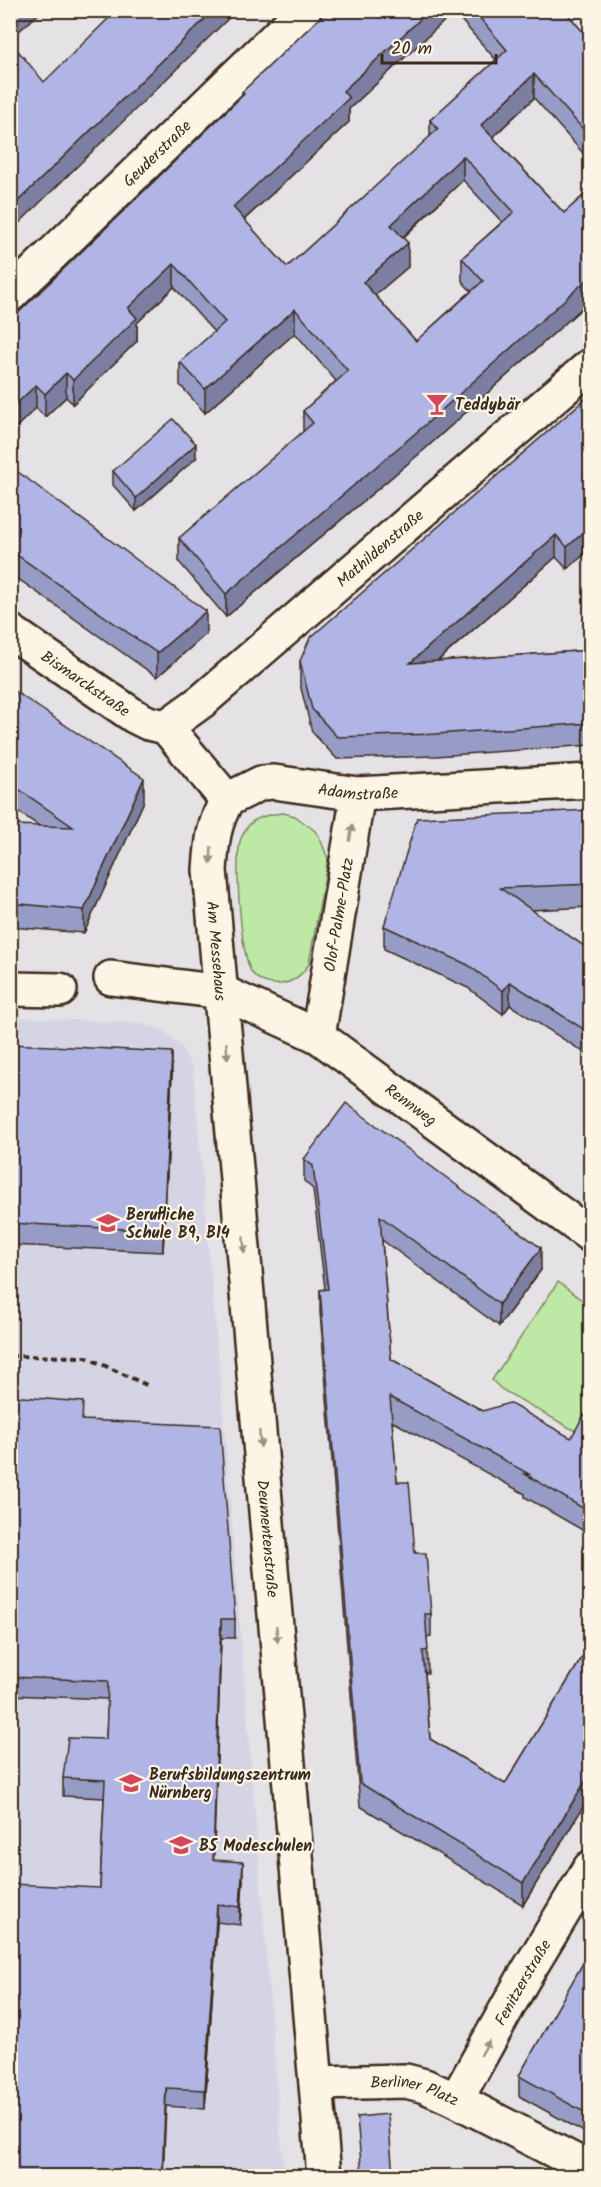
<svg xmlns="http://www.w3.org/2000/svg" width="601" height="2187" viewBox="0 0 601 2187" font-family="Kalam,sans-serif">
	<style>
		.built { fill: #d5d4e5 }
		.green { fill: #bde8a5; stroke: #7c8962; stroke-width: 1.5 }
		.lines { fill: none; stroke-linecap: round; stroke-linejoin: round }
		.minor-casing { stroke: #3b2a1e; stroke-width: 38 }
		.path { stroke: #3b2a1e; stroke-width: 4; stroke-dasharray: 6 4.5; stroke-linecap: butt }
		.minor { stroke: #fcf5e5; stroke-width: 33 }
		.wall { fill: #979cc6; stroke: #3b2a1e; stroke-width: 1.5; fill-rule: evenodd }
		.shaded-wall { fill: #7b7fa1; stroke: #3b2a1e; stroke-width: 1.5 }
		.building { fill: #b0b5e6; stroke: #3b2a1e; stroke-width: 1.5; fill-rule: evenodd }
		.oneway { fill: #9c9082 }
		.labels { text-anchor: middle; stroke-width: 4.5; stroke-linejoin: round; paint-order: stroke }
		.street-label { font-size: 16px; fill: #3b2a1e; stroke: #fcf5e5 }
		.poi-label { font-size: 16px; font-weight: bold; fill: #3b2a1e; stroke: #fcf5e5; text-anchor: start }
	</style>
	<rect width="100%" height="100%" fill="#e5e2e5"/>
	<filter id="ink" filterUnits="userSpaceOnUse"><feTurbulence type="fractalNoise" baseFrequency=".0167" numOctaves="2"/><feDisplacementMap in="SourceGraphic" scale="12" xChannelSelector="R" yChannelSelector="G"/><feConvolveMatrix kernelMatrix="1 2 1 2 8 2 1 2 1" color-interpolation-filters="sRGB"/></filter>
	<g filter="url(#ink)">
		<path class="built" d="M 11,1017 L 137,1023 L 162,1029 L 182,1048 L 193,1069 L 221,1389 L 284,2176 L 11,2176 Z"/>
		<g class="green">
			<path d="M 283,813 L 295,816 L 314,830 L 319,836 L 328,859 L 309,964 C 302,975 294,982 281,984 C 270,985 259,982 252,973 C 240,954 235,864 240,841 C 242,836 245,829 249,825 C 256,816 272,814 283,813 Z"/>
			<path d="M 558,1282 L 590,1306 L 590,1427 L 584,1436 L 501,1389 L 492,1380 Z"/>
		</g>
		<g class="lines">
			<g class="minor-casing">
				<g id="minor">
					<path id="s1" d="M 10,295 L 304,10"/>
					<path id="s2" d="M 10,631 L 134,716 L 148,723 L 166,727"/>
					<path id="s3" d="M 166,727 L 202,701 L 590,366"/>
					<path d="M 166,727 L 227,800"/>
					<path id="s4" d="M 227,800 C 213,825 212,842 210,870 L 324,2176"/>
					<path id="s5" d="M 227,800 L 261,783 L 274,782 L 358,794 L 590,781"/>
					<path id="s6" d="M 111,978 L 222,992 L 318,1036 L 590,1235"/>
					<path d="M 10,989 L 60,990"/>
					<path id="s7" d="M 318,1036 L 358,794"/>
					<path id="s8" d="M 316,2083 L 406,2081 L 425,2086 L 456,2100 L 590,2169"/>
					<path id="s9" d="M 456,2100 L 522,1981 L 590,1868"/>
				</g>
			</g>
			<path class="path" d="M 10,1356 L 86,1357 L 151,1387"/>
			<use href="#minor" class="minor"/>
		</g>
		<g class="wall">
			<path d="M 328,10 L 564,10 L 591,41 L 591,162 L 534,98 L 493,137 L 564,213 L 591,189 L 591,300 L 425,449 L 226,617 L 179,562 L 179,538 L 303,433 L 303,411 L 336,381 L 295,333 L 205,413 L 180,385 L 180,362 L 214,332 L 174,287 L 137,323 L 137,341 L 73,404 L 66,397 L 45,417 L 36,408 L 10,433 L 10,321 L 242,95 L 242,92 ZM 454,12 L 496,60 L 430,120 L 430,137 L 287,267 L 244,220 L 349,122 L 349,109 ZM 463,180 L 502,222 L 462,258 L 462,281 L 471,291 L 416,341 L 375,295 L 408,267 L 403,238 Z"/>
			<path d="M 591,394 L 591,549 L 567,569 L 556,557 L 438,661 L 591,650 L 591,745 L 436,756 L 337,759 L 312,732 L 300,684 L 300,661 Z"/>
			<path d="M 196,458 L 136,511 L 113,485 L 113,471 Z"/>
			<path d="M 10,466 L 206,634 L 157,677 L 10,573 Z"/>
			<path d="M 10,688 L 144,801 L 84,933 L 10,927 L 10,825 L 39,826 L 10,806 Z"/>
			<path d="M 591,810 L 591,907 L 531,910 L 591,951 L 591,1057 L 510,1005 L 503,1014 L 468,988 L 384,949 L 384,926 Z"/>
			<path d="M 10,1044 L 172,1073 L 163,1252 L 10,1245 Z"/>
			<path d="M 304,1159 L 541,1270 L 499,1326 L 382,1240 L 391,1359 L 483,1411 L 571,1438 L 591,1419 L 591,1535 L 525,1497 L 525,1494 L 392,1421 L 397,1482 L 431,1614 L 431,1636 L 427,1637 L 428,1673 L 425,1673 L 430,1739 L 505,1784 L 591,1643 L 591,1794 L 523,1905 L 360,1806 L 320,1312 L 320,1290 L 325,1289 L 313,1189 L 304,1181 Z"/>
			<path d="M 10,1396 L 83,1420 L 235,1619 L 235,1638 L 221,1638 L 213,1860 L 243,1880 L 240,1925 L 217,1922 L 205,2109 L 166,2106 L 163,2176 L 10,2176 L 100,1888 L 104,1798 L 63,1796 L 63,1778 L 106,1739 L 108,1699 L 10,1695 Z"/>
			<path d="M 591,1949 L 591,2136 L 519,2096 L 519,2076 Z"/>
		</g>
		<g class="shaded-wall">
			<path d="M 17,10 L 43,10 L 10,39 L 10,16 Z"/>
			<path d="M 214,10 L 237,10 L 10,232 L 10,209 Z"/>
			<path d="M 430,10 L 454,10 L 454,12 L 349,109 L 349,122 L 233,230 L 233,207 L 343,91 Z"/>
			<path d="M 534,74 L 534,98 L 481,148 L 481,125 Z"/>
			<path d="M 463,156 L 463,180 L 391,248 L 391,225 Z"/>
			<path d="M 408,243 L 408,267 L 363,305 L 363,282 Z"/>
			<path d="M 174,264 L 174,287 L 137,323 L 137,341 L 73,404 L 73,380 L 128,308 Z"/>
			<path d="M 591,276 L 591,300 L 425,449 L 226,617 L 226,594 Z"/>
			<path d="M 295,309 L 295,333 L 205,413 L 205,389 Z"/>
			<path d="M 66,373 L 66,397 L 45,417 L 45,394 Z"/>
			<path d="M 36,385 L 36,408 L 10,433 L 10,410 Z"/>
			<path d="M 196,444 L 196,458 L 136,511 L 136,498 Z"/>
			<path d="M 591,526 L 591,549 L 567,569 L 567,547 Z"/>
			<path d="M 556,535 L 556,557 L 410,685 L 410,663 Z"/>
			<path d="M 206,611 L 206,634 L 157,677 L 157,653 Z"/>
			<path d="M 144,778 L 144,801 L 84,933 L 84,910 Z"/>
			<path d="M 510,982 L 510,1005 L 503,1014 L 503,991 Z"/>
			<path d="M 172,1052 L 172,1073 L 163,1252 L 163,1231 Z"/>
			<path d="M 541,1248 L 541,1270 L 499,1326 L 499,1304 Z"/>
			<path d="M 221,1619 L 221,1638 L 213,1878 L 213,1860 Z"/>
			<path d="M 591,1772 L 591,1794 L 523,1905 L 523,1883 Z"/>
			<path d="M 243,1862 L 243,1880 L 240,1925 L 240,1907 Z"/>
			<path d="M 217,1904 L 217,1922 L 205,2109 L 205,2090 Z"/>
			<path d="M 166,2088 L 163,2176 L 162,2176 Z"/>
		</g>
		<g class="building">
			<path d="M 10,10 L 17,10 L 10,16 Z"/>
			<path d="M 117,10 L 214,10 L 10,209 L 10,41 L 44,82 Z"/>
			<path d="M 328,10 L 430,10 L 343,91 L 349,98 L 233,207 L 287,267 L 438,129 L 430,120 L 507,50 L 473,10 L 564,10 L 591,41 L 591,138 L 534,74 L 481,125 L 564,213 L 591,189 L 591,276 L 425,425 L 226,594 L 179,538 L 313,423 L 303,411 L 348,371 L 295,309 L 205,389 L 180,362 L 225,322 L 174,264 L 128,308 L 137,318 L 73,380 L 66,373 L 45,394 L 36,385 L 10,410 L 10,321 L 244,94 L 242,92 ZM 463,156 L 514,212 L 462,258 L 483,281 L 416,341 L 363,282 L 408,243 L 391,225 Z"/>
			<path d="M 591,394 L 591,526 L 567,547 L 556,535 L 410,663 L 591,650 L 591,723 L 436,734 L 337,737 L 312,709 L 300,661 L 310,638 Z"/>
			<path d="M 173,419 L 196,444 L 136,498 L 113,471 Z"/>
			<path d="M 10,466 L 206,611 L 157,653 L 10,550 Z"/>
			<path d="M 10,688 L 144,778 L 84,910 L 10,903 L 10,825 L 73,827 L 10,783 Z"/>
			<path d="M 591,810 L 591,884 L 500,888 L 591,951 L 591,1034 L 510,982 L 503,991 L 468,965 L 384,926 L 417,818 Z"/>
			<path d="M 10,1044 L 172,1052 L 163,1231 L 10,1223 Z"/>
			<path d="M 346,1103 L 541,1248 L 499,1304 L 380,1216 L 391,1359 L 483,1411 L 509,1403 L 571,1438 L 584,1415 L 591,1419 L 591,1513 L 525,1474 L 529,1474 L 390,1397 L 397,1482 L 409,1482 L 415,1553 L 426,1553 L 431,1614 L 425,1614 L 428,1650 L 423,1651 L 430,1739 L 505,1784 L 591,1643 L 591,1772 L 523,1883 L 360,1783 L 320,1290 L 328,1289 L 313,1166 L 304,1159 Z"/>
			<path d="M 10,1396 L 83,1402 L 82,1420 L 220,1426 L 235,1619 L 221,1619 L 213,1860 L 243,1862 L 240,1907 L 217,1904 L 205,2090 L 166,2088 L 162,2176 L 10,2176 L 10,1884 L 100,1888 L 105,1780 L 63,1778 L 68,1738 L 106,1739 L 108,1681 L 10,1677 Z"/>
			<path d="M 591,1949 L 591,2116 L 519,2076 Z"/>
			<path d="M 388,2114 L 393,2176 L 362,2176 L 357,2117 Z"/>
		</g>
		<defs><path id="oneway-solid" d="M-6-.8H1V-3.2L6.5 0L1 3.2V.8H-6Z" transform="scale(1.5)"/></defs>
		<g class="oneway">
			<use href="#oneway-solid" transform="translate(351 833) rotate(-81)"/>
			<use href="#oneway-solid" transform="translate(211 855) rotate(92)"/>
			<use href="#oneway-solid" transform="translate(227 1051) rotate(85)"/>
			<use href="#oneway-solid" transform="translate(244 1245) rotate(85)"/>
			<use href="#oneway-solid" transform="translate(260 1439) rotate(85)"/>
			<use href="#oneway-solid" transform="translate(277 1634) rotate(85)"/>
			<use href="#oneway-solid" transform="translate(485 2048) rotate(-61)"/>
		</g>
	</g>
	<defs>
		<g id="bar-bare" transform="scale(1.8)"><path d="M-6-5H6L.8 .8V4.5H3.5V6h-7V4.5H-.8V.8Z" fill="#d1495b" stroke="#fcf5e5" stroke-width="2.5" paint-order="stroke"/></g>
		<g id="school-bare" transform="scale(1.8)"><path d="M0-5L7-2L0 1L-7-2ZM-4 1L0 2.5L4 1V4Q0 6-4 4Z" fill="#d1495b" stroke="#fcf5e5" stroke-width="2.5" paint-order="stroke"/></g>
		<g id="university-bare" transform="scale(1.8)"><path d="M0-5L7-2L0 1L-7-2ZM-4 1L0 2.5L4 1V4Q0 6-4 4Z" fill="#d1495b" stroke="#fcf5e5" stroke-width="2.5" paint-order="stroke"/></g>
	</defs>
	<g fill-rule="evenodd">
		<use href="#bar-bare" x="437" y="404"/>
		<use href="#school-bare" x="108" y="1223"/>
		<use href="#school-bare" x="131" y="1783"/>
		<use href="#university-bare" x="181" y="1845"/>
	</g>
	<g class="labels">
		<g class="street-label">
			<text dy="6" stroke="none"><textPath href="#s1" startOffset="204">Geuderstraße</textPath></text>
			<text dy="6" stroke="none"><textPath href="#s3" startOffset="279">Mathildenstraße</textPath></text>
			<text dy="6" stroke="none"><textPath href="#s2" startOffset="92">Bismarckstraße</textPath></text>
			<text dy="6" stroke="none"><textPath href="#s5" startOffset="136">Adamstraße</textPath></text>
			<text dy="6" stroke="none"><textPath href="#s7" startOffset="123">Olof-Palme-Platz</textPath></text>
			<text dy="6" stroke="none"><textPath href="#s4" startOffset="154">Am Messehaus</textPath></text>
			<text dy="6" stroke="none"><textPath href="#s6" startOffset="333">Rennweg</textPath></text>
			<text dy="6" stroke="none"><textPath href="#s4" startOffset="744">Deumentenstraße</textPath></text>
			<text dy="6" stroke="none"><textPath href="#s9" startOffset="135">Fenitzerstraße</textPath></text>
			<text dy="6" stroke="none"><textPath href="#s8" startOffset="100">Berliner Platz</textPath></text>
		</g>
		<g class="poi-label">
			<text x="455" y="410">Teddybär</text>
			<text x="126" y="1220">Berufliche<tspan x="126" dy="18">Schule B9, B14</tspan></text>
			<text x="149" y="1780">Berufsbildungszentrum<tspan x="149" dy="18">Nürnberg</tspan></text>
			<text x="199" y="1851">B5 Modeschulen</text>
		</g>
	</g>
	<rect width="601" height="2187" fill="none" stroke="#fcf5e5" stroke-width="36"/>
	<rect x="18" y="18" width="565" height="2151" fill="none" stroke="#3b2a1e" stroke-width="2" filter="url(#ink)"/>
	<path d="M382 54v9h114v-9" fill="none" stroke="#3b2a1e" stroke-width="3"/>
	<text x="391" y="54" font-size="18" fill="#3b2a1e" stroke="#fcf5e5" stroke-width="4.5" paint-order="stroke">20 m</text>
</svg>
